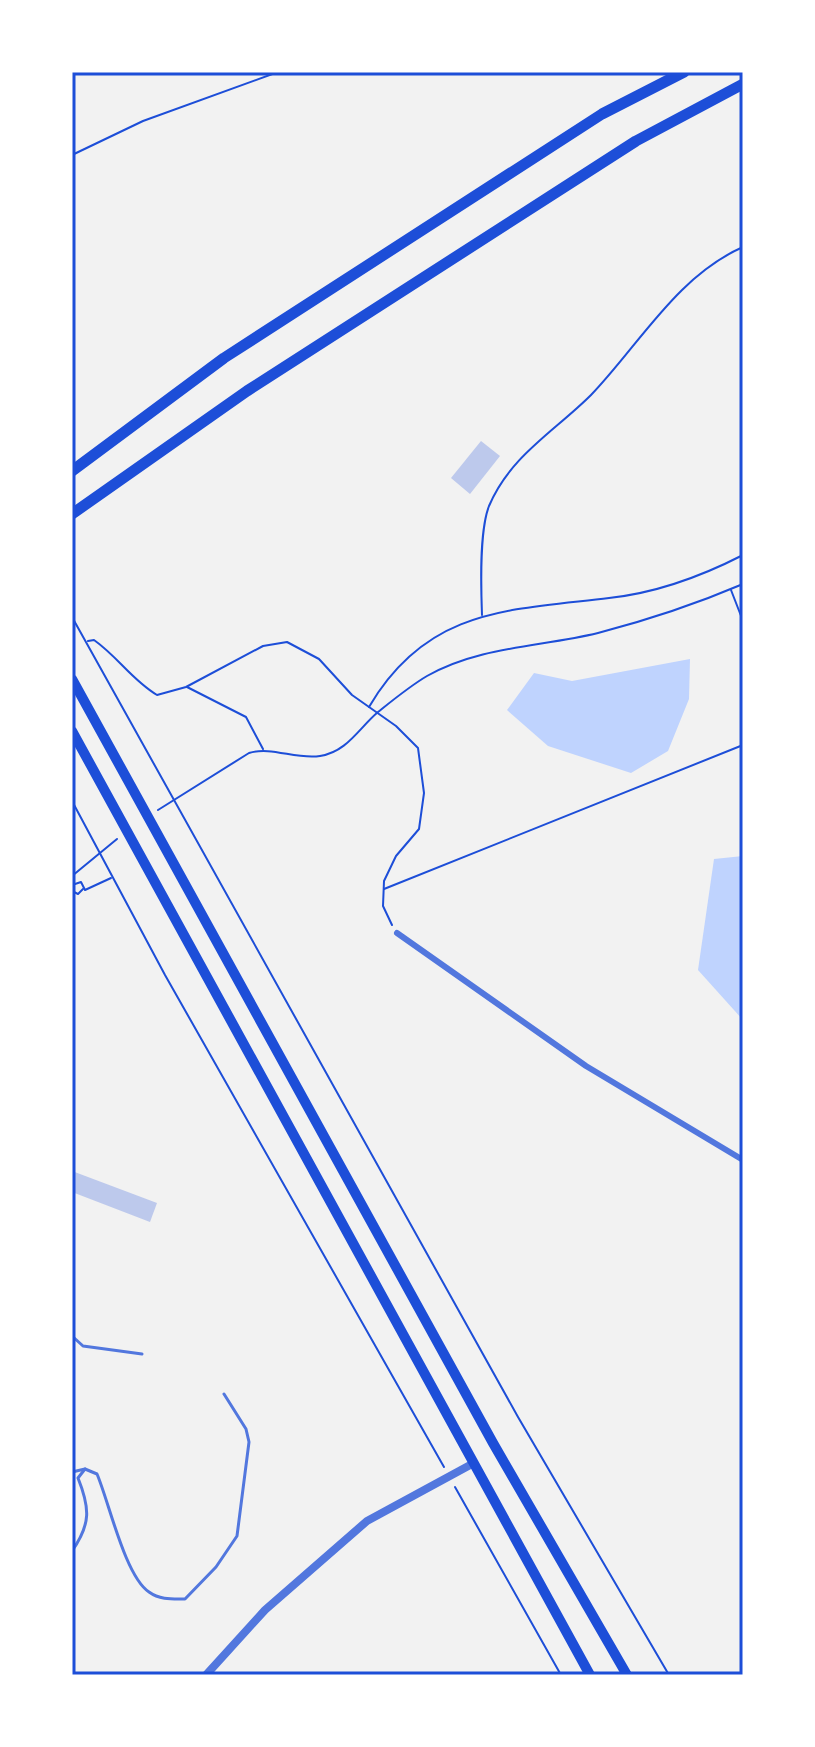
<svg xmlns="http://www.w3.org/2000/svg" width="815" height="1747" viewBox="0 0 815 1747" font-family="Quicksand,sans-serif">
	<style>
		.water { fill: #bfd3fe }
		.building { fill: #bdc9ec }
		.lines { fill: none; stroke-linecap: round; stroke-linejoin: round }
		.path { stroke: #1d4ed8; stroke-width: 2 }
		.service { stroke: #5277de; stroke-width: 3 }
		.minor { stroke: #5277de; stroke-width: 6 }
		.tertiary { stroke: #5277de; stroke-width: 8 }
		.primary { stroke: #1d4ed8; stroke-width: 10 }
		.motorway { stroke: #1d4ed8; stroke-width: 11 }
		.neatline { fill: none; stroke: #1d4ed8; stroke-width: 3 }
	</style>
	<rect width="100%" height="100%" fill="#f2f2f2"/>
	<g class="water">
		<path d="M 690,659 L 689,699 L 668,751 L 631,773 L 548,746 L 507,710 L 534,673 L 572,681 Z"/>
		<path d="M 743,856 L 743,1020 L 698,970 L 714,859 Z"/>
	</g>
	<g class="building">
		<path d="M 481,441 L 500,456 L 470,494 L 451,478 Z"/>
		<path d="M 72,1171 L 157,1203 L 150,1222 L 72,1192 Z"/>
	</g>
	<g class="lines">
		<g class="path">
			<path d="M 72,155 L 143,121 L 278,72"/>
			<path d="M 731,590 L 743,621"/>
			<path d="M 482,615 C 481,588 479,532 489,506 C 510,456 555,431 591,395 C 639,345 677,276 743,247"/>
			<path d="M 72,617 L 518,1417 L 669,1675"/>
			<path d="M 88,641 L 94,640 C 118,657 132,680 157,695 L 186,687 L 263,646 L 287,642 L 319,659 L 352,695 L 396,726 L 418,748 L 424,793 L 419,829 L 396,856 L 384,881 L 383,906 L 392,925"/>
			<path d="M 187,687 L 246,717 L 263,749"/>
			<path d="M 369,707 C 427,608 509,610 609,598 C 656,593 702,576 743,555"/>
			<path d="M 72,801 L 165,975 L 444,1467"/>
			<path d="M 158,810 L 249,753 C 272,746 296,760 320,756 C 347,752 359,728 378,712 C 393,700 410,686 427,676 C 480,646 541,647 598,633 C 648,620 696,604 743,584"/>
			<path d="M 72,876 L 117,839"/>
			<path d="M 72,885 L 81,882 L 85,890 L 111,878"/>
			<path d="M 384,889 L 743,745"/>
			<path d="M 72,891 L 78,894 L 83,889"/>
			<path d="M 455,1487 L 561,1675"/>
		</g>
		<g class="service">
			<path d="M 72,1336 L 83,1346 L 142,1354"/>
			<path d="M 72,1472 L 85,1469"/>
			<path d="M 72,1551 C 91,1524 90,1508 78,1478 L 85,1469 L 97,1474 C 109,1502 125,1576 149,1592 C 160,1600 172,1599 185,1599 L 216,1567 L 237,1536 L 249,1442 L 246,1429 L 224,1394"/>
		</g>
		<path class="minor" d="M 397,933 L 586,1066 L 743,1160"/>
		<path class="tertiary" d="M 206,1675 L 265,1610 L 367,1521 L 472,1464"/>
		<g class="primary">
			<path d="M 72,679 L 493,1443 L 627,1675"/>
			<path d="M 72,731 L 590,1675"/>
		</g>
		<g class="motorway">
			<path d="M 72,471 L 224,358 L 602,114 L 684,72"/>
			<path d="M 72,514 L 247,391 L 636,141 L 743,84"/>
		</g>
	</g>
	<rect width="815" height="1747" fill="none" stroke="#ffffff" stroke-width="148"/>
	<rect x="74" y="74" width="667" height="1599" class="neatline"/>
</svg>
